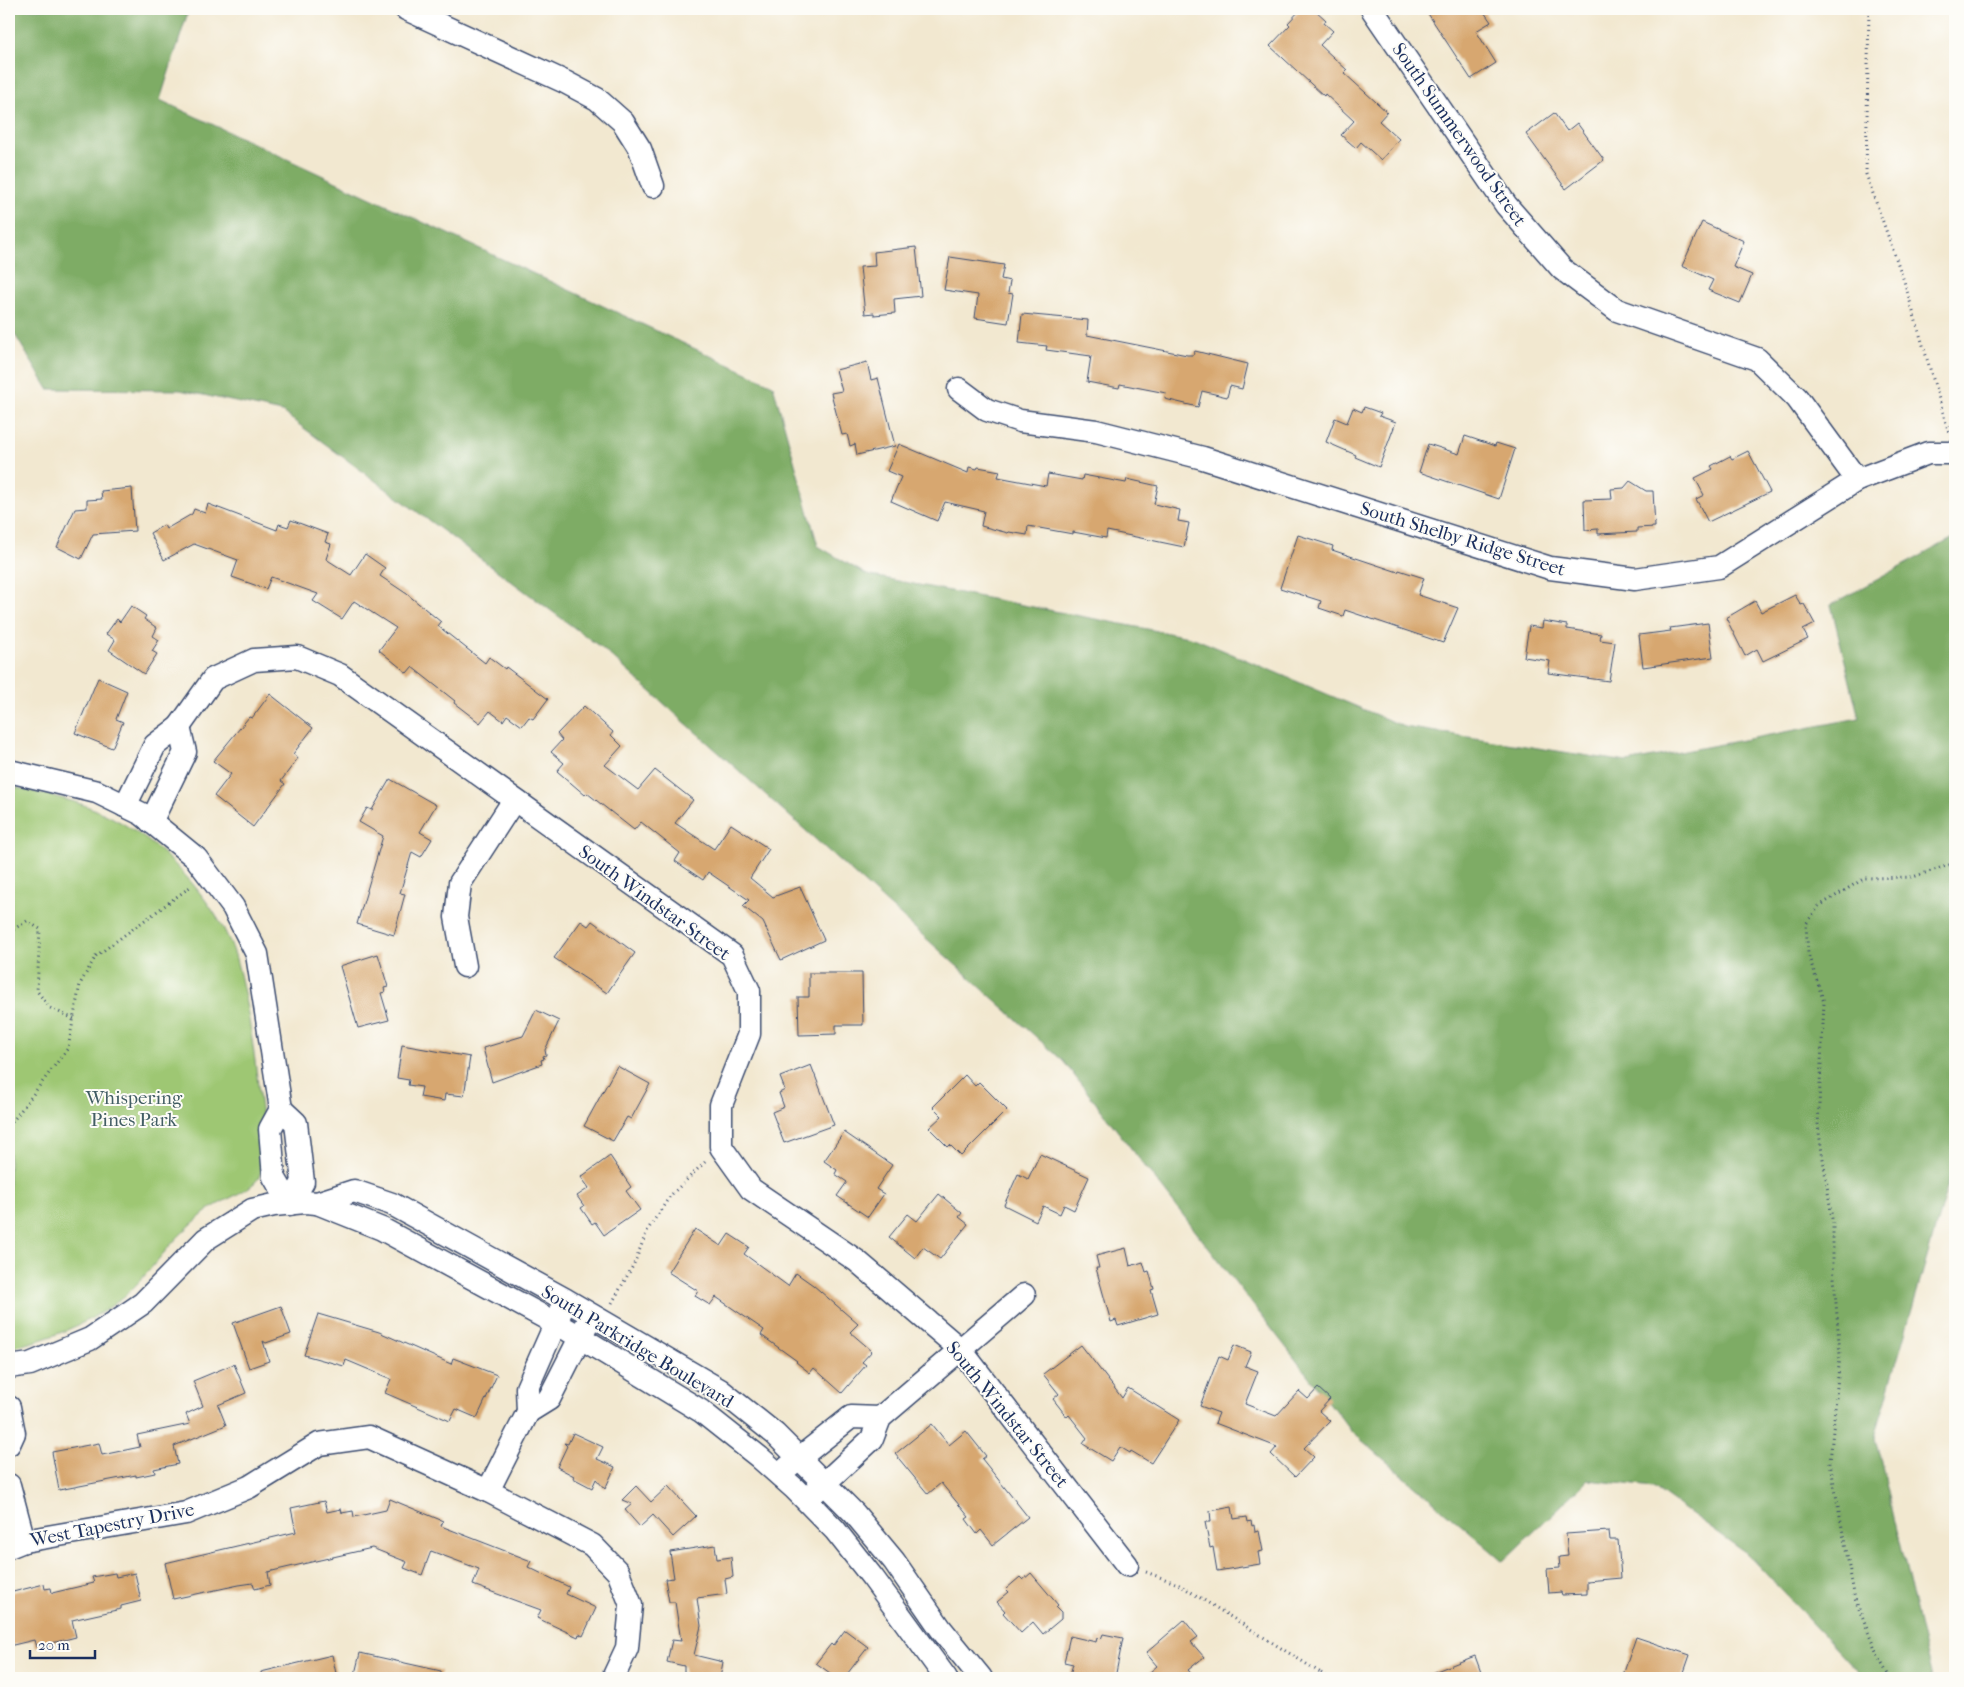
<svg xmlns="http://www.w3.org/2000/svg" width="1964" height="1687" viewBox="0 0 1964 1687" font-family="'IM FELL French Canon',serif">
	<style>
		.green { fill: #9ec773; stroke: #5c7b68 }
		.forest { fill: #7eac65; stroke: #4c6e62 }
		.building { fill: #d7a76f }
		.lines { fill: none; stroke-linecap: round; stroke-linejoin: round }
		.street-casing { stroke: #3b4b6f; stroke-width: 25 }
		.path { stroke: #3b4b6f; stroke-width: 3; stroke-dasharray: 1 4; stroke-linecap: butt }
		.street { stroke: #fff; stroke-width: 22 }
		.labels { text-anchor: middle; stroke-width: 4; stroke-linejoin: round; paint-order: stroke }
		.street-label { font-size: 19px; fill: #1b2f5e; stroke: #fdfcf7 }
		.park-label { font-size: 19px; fill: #425d64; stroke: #fdfcf7 }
	</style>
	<rect width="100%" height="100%" fill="#fdfcf7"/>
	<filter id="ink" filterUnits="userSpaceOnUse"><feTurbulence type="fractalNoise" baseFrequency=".02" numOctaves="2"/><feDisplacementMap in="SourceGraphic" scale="10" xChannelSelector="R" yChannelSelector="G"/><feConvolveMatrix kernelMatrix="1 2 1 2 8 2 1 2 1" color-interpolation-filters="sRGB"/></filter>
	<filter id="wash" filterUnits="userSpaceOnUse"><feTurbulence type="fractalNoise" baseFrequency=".0096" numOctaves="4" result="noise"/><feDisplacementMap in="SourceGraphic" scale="20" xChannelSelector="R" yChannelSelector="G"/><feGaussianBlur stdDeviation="1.12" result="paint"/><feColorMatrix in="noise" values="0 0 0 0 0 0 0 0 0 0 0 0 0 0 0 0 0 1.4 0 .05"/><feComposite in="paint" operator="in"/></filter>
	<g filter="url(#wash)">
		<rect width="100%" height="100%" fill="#f2e8d0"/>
		<path class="green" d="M 9,786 C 27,790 46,794 64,799 C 119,813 166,849 200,893 C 214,911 228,933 235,955 C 250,1008 255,1063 262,1117 C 258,1135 266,1164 259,1177 C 252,1191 219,1201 206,1212 C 196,1220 186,1229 177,1238 C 157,1259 141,1284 117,1302 C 86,1325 47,1340 9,1348 Z"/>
		<path class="forest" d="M 9,9 L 189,9 L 160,100 L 773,385 L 818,546 L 867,575 L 1194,638 L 1405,727 L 1627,762 L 1859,718 L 1831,605 L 1955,537 L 1955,1161 L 1875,1437 L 1932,1678 L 1862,1678 L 1860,1673 L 1746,1553 L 1653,1487 L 1588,1480 L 1503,1561 L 1352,1432 L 1063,1061 L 603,649 L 282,412 L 180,390 L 48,389 L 9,325 Z"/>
		<g id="blocks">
			<g class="building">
				<path d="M 1301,9 L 1314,9 L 1326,20 L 1324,23 L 1333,31 L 1320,45 L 1347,70 L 1344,73 L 1387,112 L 1379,121 L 1399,139 L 1381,160 L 1361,142 L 1356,148 L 1341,135 L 1354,121 L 1325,94 L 1324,96 L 1270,46 L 1290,25 L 1288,23 Z"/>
				<path d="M 1425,9 L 1482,9 L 1491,22 L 1476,31 L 1496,63 L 1471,79 Z"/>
				<path d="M 1554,113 L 1567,131 L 1577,123 L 1604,160 L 1566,189 L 1526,134 Z"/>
				<path d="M 1702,222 L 1744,241 L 1733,267 L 1752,275 L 1740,303 L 1708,290 L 1713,280 L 1682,266 Z"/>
				<path d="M 916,247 L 921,296 L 894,299 L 895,313 L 874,315 L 874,313 L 865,314 L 860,267 L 875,266 L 874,252 Z"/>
				<path d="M 950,257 L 1004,265 L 1001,279 L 1010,281 L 1008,293 L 1013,294 L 1008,323 L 975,318 L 978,295 L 944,290 Z"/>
				<path d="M 1022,314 L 1088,320 L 1087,335 L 1187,355 L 1193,355 L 1195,351 L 1248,364 L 1242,389 L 1230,386 L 1227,397 L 1202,391 L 1198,407 L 1165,399 L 1166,393 L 1120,384 L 1119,388 L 1087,382 L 1091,356 L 1046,350 L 1047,346 L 1019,343 Z"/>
				<path d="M 867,362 L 871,380 L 878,378 L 895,446 L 857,455 L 855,444 L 850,446 L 847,434 L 842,435 L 831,393 L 842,391 L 836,370 Z"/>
				<path d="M 1364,407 L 1381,413 L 1379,416 L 1396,422 L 1379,467 L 1355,457 L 1356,455 L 1326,442 L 1335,418 L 1347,423 L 1353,408 L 1362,412 Z"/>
				<path d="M 1465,436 L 1495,446 L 1496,443 L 1515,449 L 1499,499 L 1419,472 L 1428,444 L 1459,454 Z"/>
				<path d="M 899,444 L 968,473 L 969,467 L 977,469 L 978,467 L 1000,471 L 998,477 L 1046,486 L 1048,474 L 1082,480 L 1083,475 L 1126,483 L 1127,479 L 1158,486 L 1154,504 L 1180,510 L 1178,521 L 1189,523 L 1184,547 L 1107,531 L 1106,538 L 1073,532 L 1073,534 L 1028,526 L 1027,535 L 1009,532 L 1008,533 L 981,526 L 984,511 L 945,502 L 937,521 L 891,501 L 901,477 L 887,471 Z"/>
				<path d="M 1748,451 L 1770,492 L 1708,522 L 1696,499 L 1704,495 L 1695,478 L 1713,469 L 1711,466 L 1730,456 L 1732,459 Z"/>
				<path d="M 1630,481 L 1646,491 L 1653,491 L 1655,527 L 1637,528 L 1637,532 L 1598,534 L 1598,529 L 1585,530 L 1584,500 L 1612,499 L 1611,489 L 1624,488 Z"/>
				<path d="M 132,488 L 135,531 L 93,534 L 81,559 L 57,547 L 75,509 L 87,508 L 87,500 L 102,499 L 101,491 Z"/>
				<path d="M 208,504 L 277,530 L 279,524 L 288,527 L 291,520 L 328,534 L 325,542 L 331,544 L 326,559 L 351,575 L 365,554 L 385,568 L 380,576 L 407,594 L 441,622 L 438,626 L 485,663 L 489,657 L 505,669 L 506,667 L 548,699 L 533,719 L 529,717 L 522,726 L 507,715 L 503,721 L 490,711 L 480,723 L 454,703 L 455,701 L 412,667 L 407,673 L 379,650 L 396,628 L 354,601 L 342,619 L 313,601 L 318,594 L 271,577 L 266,589 L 232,577 L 238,560 L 194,544 L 164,560 L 150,533 L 164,525 L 166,529 L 192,514 L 194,509 L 205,513 Z"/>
				<path d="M 1298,535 L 1333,546 L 1332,550 L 1398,572 L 1399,570 L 1424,578 L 1418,595 L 1458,608 L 1443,643 L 1345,610 L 1343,616 L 1319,608 L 1321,601 L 1280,588 Z"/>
				<path d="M 1795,595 L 1801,605 L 1804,604 L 1815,624 L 1803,630 L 1808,639 L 1763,661 L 1757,649 L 1745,656 L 1726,618 L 1755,601 L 1761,612 Z"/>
				<path d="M 131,606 L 146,616 L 144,619 L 157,628 L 153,636 L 159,640 L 152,651 L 157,654 L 144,674 L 109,650 L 115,640 L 106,634 L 117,619 L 120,622 Z"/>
				<path d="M 1543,621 L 1567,625 L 1567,629 L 1601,634 L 1600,640 L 1615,642 L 1609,681 L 1548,673 L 1550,661 L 1524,657 L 1529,626 L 1542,628 Z"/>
				<path d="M 1708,623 L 1713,657 L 1643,667 L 1639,635 L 1671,631 L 1670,628 Z"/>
				<path d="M 98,678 L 127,691 L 116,719 L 123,722 L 112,748 L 75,733 Z"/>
				<path d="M 270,694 L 313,728 L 293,754 L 298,758 L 281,781 L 285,784 L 253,827 L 214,796 L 231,774 L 213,761 L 249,717 L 252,718 Z"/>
				<path d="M 584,706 L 613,732 L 611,735 L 622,746 L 605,765 L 638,790 L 655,770 L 693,800 L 675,823 L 714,849 L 731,824 L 769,849 L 750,878 L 773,897 L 800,887 L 824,940 L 781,960 L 763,922 L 743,906 L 749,900 L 708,872 L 703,880 L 675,861 L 680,853 L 641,822 L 634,830 L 587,793 L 585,795 L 557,771 L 564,763 L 551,752 L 562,740 L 557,734 Z"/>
				<path d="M 390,779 L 436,805 L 420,832 L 432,839 L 421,857 L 412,852 L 400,893 L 405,894 L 394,935 L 357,924 L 383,836 L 359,822 L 367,808 L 372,810 Z"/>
				<path d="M 581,921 L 588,926 L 592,921 L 635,953 L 607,993 L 554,958 Z"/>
				<path d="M 378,954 L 388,987 L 384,988 L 385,992 L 381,993 L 389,1020 L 358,1028 L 340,966 Z"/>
				<path d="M 809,973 L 862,973 L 863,1025 L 836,1025 L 836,1034 L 799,1035 L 798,997 L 809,997 Z"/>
				<path d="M 536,1010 L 559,1021 L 545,1050 L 546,1055 L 543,1056 L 544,1059 L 541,1060 L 542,1064 L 492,1082 L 483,1048 L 523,1036 Z"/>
				<path d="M 402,1045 L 470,1057 L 464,1096 L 445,1094 L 444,1101 L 420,1097 L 422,1087 L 408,1085 L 409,1080 L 397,1078 Z"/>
				<path d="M 811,1065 L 834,1125 L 784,1143 L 772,1112 L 784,1107 L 779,1093 L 785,1090 L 780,1077 Z"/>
				<path d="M 617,1066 L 650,1084 L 631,1119 L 627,1117 L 613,1141 L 584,1126 Z"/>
				<path d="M 965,1075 L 975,1086 L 979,1082 L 1007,1110 L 961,1156 L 950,1145 L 948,1147 L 929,1128 L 942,1116 L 933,1107 Z"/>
				<path d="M 844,1132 L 892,1165 L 876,1189 L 884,1194 L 868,1217 L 837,1196 L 847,1182 L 835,1174 L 837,1170 L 824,1161 Z"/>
				<path d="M 1040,1154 L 1089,1177 L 1074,1210 L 1064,1205 L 1060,1214 L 1043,1206 L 1036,1221 L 1004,1205 L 1018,1174 L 1028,1179 Z"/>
				<path d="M 610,1156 L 631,1187 L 626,1191 L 640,1210 L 604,1235 L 595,1222 L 592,1224 L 581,1208 L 584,1206 L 577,1196 L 589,1188 L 581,1177 Z"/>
				<path d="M 939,1194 L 962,1213 L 959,1217 L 968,1224 L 940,1259 L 923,1247 L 915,1258 L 889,1237 L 908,1214 L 917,1221 Z"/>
				<path d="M 695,1229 L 721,1246 L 729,1234 L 749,1247 L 744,1254 L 788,1286 L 796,1273 L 813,1285 L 858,1324 L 850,1332 L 872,1351 L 862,1362 L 866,1365 L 842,1393 L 814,1368 L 810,1373 L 796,1362 L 797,1361 L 761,1335 L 764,1330 L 716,1297 L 710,1305 L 695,1296 L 698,1291 L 668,1272 Z"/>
				<path d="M 1126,1248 L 1130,1266 L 1143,1262 L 1146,1272 L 1149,1271 L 1154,1289 L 1151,1290 L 1158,1314 L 1118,1326 L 1116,1320 L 1111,1322 L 1096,1268 L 1099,1268 L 1096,1256 Z"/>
				<path d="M 281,1306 L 291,1334 L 266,1343 L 263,1341 L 269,1361 L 249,1368 L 233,1323 Z"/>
				<path d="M 318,1314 L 379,1332 L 451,1364 L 453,1358 L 497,1375 L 477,1418 L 456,1409 L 450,1421 L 385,1393 L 391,1379 L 346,1360 L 344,1366 L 304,1355 Z"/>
				<path d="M 1081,1345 L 1122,1398 L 1128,1388 L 1179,1420 L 1151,1463 L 1131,1451 L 1130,1453 L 1120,1447 L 1111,1461 L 1083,1444 L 1087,1438 L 1069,1415 L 1067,1417 L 1053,1399 L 1059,1394 L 1043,1374 Z"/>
				<path d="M 1234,1345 L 1251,1352 L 1245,1366 L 1258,1371 L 1245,1404 L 1276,1416 L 1299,1391 L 1308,1399 L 1318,1388 L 1330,1399 L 1319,1411 L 1330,1421 L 1304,1448 L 1314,1457 L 1295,1477 L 1271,1454 L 1277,1447 L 1215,1423 L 1219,1413 L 1200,1406 L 1219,1356 L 1228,1360 Z"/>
				<path d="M 234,1364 L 246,1393 L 218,1405 L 226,1425 L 174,1446 L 178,1464 L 154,1469 L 155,1473 L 136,1477 L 136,1475 L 59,1490 L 52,1452 L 99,1443 L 102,1455 L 140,1447 L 137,1435 L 190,1424 L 186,1414 L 203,1406 L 193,1381 Z"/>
				<path d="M 932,1424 L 949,1445 L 966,1431 L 986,1456 L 982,1459 L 1028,1517 L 993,1545 L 981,1530 L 977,1534 L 966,1519 L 969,1517 L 941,1483 L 928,1494 L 895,1454 Z"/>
				<path d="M 573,1433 L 603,1447 L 597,1459 L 615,1467 L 605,1489 L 596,1479 L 592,1488 L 573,1478 L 574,1476 L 557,1467 L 567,1446 L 564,1443 L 568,1444 Z"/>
				<path d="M 636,1486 L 651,1502 L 668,1486 L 696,1516 L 673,1537 L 653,1515 L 640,1527 L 625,1510 L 632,1504 L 622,1500 Z"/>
				<path d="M 390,1499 L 443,1521 L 441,1526 L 531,1561 L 528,1567 L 569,1587 L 566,1594 L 596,1608 L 583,1636 L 579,1634 L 578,1637 L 537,1618 L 541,1610 L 473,1585 L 479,1569 L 431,1551 L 422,1575 L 404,1568 L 407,1562 L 372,1548 L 268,1572 L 270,1585 L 255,1589 L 253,1583 L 239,1585 L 173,1599 L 165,1563 L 296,1532 L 291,1508 L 324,1501 L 327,1512 L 341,1509 L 342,1513 L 353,1511 L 354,1517 L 386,1510 Z"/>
				<path d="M 1232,1507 L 1234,1519 L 1247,1517 L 1248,1522 L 1251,1521 L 1252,1526 L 1254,1525 L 1255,1532 L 1259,1531 L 1263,1551 L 1258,1552 L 1260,1564 L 1217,1571 L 1213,1547 L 1210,1548 L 1205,1522 L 1211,1522 L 1210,1511 Z"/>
				<path d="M 1609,1531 L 1610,1540 L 1618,1540 L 1621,1578 L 1587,1581 L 1587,1594 L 1562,1595 L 1561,1592 L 1549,1593 L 1547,1569 L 1560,1568 L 1559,1557 L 1568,1556 L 1566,1534 Z"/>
				<path d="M 715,1545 L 717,1559 L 731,1557 L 733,1577 L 725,1579 L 727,1594 L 697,1598 L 701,1626 L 694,1655 L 723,1662 L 720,1678 L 684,1678 L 684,1666 L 667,1662 L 672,1640 L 681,1641 L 675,1602 L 669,1602 L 665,1579 L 674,1578 L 670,1552 Z"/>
				<path d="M 115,1573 L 116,1577 L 135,1573 L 141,1601 L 121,1606 L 121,1609 L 72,1620 L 76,1637 L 36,1647 L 34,1640 L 9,1646 L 9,1593 L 44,1584 L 45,1589 L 51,1588 L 52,1593 L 94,1583 L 92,1577 Z"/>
				<path d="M 1031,1573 L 1058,1605 L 1056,1607 L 1061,1612 L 1061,1619 L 1043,1634 L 1033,1622 L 1021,1633 L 1003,1613 L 1005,1611 L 997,1602 L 1009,1592 L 1006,1589 L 1020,1577 L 1023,1580 Z"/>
				<path d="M 1184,1620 L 1198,1637 L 1191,1642 L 1204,1657 L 1188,1670 L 1195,1678 L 1143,1678 L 1157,1666 L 1146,1653 Z"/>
				<path d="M 845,1630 L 868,1647 L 844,1678 L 837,1678 L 816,1663 L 831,1644 L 833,1646 Z"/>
				<path d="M 1103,1634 L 1123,1638 L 1115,1678 L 1069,1678 L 1073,1664 L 1064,1662 L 1070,1636 L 1096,1642 L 1097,1638 L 1101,1639 Z"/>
				<path d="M 1636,1637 L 1690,1655 L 1682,1678 L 1622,1678 Z"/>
				<path d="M 360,1653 L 441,1671 L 441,1678 L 354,1678 Z"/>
				<path d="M 332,1655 L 337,1678 L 262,1678 L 261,1672 Z"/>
				<path d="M 1475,1656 L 1483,1678 L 1421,1678 L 1421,1677 Z"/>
			</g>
		</g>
	</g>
	<g filter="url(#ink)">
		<use href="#blocks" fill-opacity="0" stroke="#3b4b6f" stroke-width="1"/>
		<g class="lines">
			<g class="street-casing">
				<g id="street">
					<path d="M 406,9 L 565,82 L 597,99 L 623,122 L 640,149 L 653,186"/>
					<path d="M 1372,9 L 1506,205 L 1562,269 L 1617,310 L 1757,359 L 1797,398 L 1857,480"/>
					<path d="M 959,389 L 987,410 L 1020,421 L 1096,431 L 1203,458 L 1550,568 L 1635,579 L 1719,567 L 1857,480 L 1928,453 L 1955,453"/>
					<path d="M 9,771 L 97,792 L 142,814 L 196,858 L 233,907 L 257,954 L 281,1109"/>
					<path d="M 125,806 L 155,745 L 179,727 L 213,679 L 254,660 L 297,657 L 340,675 L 732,955 L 749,991 L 749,1034 L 721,1105 L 721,1147 L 751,1189 L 857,1261 L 960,1349 L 1127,1565"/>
					<path d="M 151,822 L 185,752 L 179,727"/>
					<path d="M 465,966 L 456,917 L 460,883 L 514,800"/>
					<path d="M 281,1109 L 296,1123 L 303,1182 L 290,1204 L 274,1177 L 270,1129 Z"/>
					<path d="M 317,1203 L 354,1191 L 392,1204 L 566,1300 L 720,1390 L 775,1434 L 854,1513 L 894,1561 L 941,1629 L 981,1678"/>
					<path d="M 9,1367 L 30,1364 L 90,1339 L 143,1303 L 206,1239 L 252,1210 L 274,1205 L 305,1202 L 317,1203 L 382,1229 L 568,1330 L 701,1411 L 759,1457 L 795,1489 L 835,1530 L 873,1578 L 946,1678"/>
					<path d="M 9,1407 L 14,1433 L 9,1444"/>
					<path d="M 528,1412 L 488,1491 L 592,1545 L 618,1572 L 631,1605 L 627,1648 L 613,1678"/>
					<path d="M 528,1412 L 527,1388 L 561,1311"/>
					<path d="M 528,1412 L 549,1399 L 587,1324"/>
					<path d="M 788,1467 L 851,1417 L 880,1418"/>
					<path d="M 9,1485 L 24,1541"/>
					<path d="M 814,1493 L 872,1439 L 880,1418 L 1024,1295"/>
					<path d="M 9,1547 L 24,1541 L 186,1513 L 249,1487 L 319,1444 L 369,1437 L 488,1491"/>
				</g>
			</g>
			<g class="path">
				<path d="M 1869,9 L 1866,174 L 1904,281 L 1949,433"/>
				<path d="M 9,932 L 27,921 L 40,929 L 37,991 L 50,1008 L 74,1019"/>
				<path d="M 9,1126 L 68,1048 L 80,984 L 96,956 L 190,887"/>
				<path d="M 612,1303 L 634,1264 L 647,1231 L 670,1196 L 705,1162"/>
				<path d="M 1146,1572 L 1178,1584 L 1321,1673 L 1316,1678"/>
				<path d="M 1321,1673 L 1330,1678"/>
				<path d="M 1890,1678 L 1878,1657 L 1855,1599 L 1830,1462 L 1840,1355 L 1833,1264 L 1833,1225 L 1818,1126 L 1824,1002 L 1808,954 L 1806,924 L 1819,906 L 1865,878 L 1913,877 L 1955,863"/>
			</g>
			<use href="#street" class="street"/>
		</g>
	</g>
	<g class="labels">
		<g class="street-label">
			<text transform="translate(1460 134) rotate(55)" y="7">South Summerwood Street</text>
			<text transform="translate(1463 538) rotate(17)" y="7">South Shelby Ridge Street</text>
			<text transform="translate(655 902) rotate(36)" y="7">South Windstar Street</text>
			<text transform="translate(638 1346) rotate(31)" y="7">South Parkridge Boulevard</text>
			<text transform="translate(1008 1414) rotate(51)" y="7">South Windstar Street</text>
			<text transform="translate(112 1524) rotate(-11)" y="7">West Tapestry Drive</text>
		</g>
		<g class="park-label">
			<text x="134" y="1104">Whispering<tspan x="134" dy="22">Pines Park</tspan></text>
		</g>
	</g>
	<rect width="1964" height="1687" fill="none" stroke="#fdfcf7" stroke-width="30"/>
	<path d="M30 1650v8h65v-8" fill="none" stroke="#1b2f5e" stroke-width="2.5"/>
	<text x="38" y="1650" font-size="15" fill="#1b2f5e" stroke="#fdfcf7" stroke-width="4" paint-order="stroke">20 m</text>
</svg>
